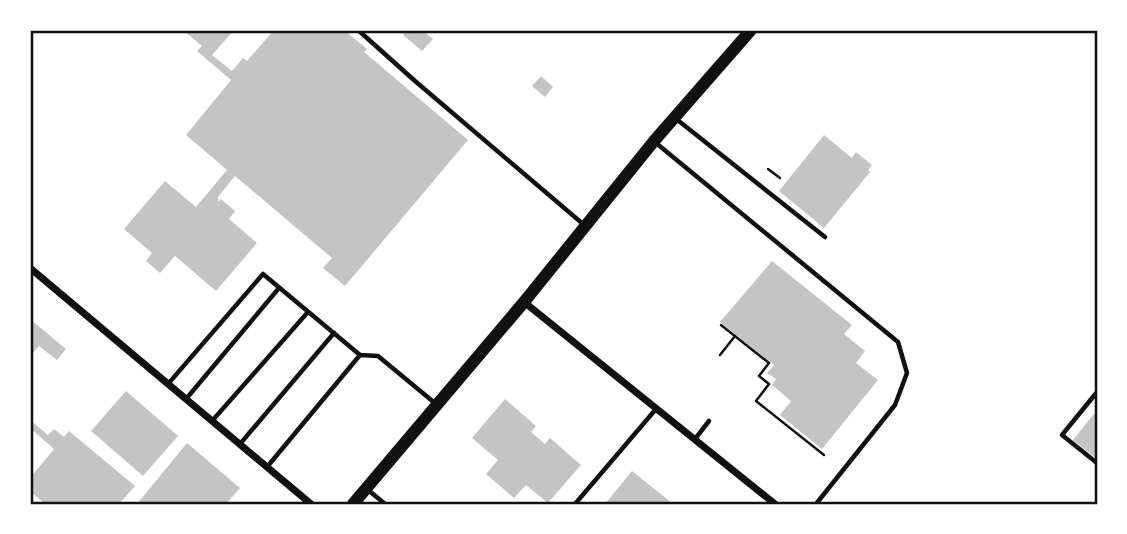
<svg xmlns="http://www.w3.org/2000/svg" width="1127" height="534" viewBox="0 0 1127 534" font-family="'IBM Plex Sans',sans-serif">
	<style>
		.building { fill: #c4c4c4 }
		.lines { fill: none; stroke-linecap: round; stroke-linejoin: round }
		.path { stroke: #111; stroke-width: 2.5 }
		.service { stroke: #111; stroke-width: 4.5 }
		.minor { stroke: #111; stroke-width: 7 }
		.tertiary { stroke: #111; stroke-width: 12 }
		.neatline { fill: none; stroke: #111; stroke-width: 2.5 }
	</style>
	<rect width="100%" height="100%" fill="#fff"/>
	<g class="building">
		<path d="M 183,30 L 234,30 L 212,55 L 232,71 L 243,58 L 247,61 L 274,30 L 344,30 L 367,49 L 364,52 L 468,140 L 345,286 L 323,268 L 332,258 L 235,176 L 218,197 L 218,202 L 221,199 L 235,211 L 229,219 L 257,243 L 216,291 L 175,256 L 160,273 L 146,261 L 152,253 L 124,229 L 165,181 L 196,207 L 227,170 L 186,135 L 231,80 L 197,51 L 202,46 Z"/>
		<path d="M 407,30 L 422,30 L 433,39 L 422,51 L 403,35 Z"/>
		<path d="M 541,76 L 553,87 L 545,97 L 532,86 Z"/>
		<path d="M 824,135 L 852,158 L 856,152 L 872,165 L 868,170 L 870,172 L 824,228 L 779,191 Z"/>
		<path d="M 772,261 L 852,325 L 844,334 L 865,351 L 856,363 L 878,380 L 822,449 L 780,415 L 791,401 L 772,385 L 776,379 L 767,373 L 774,365 L 720,322 Z"/>
		<path d="M 30,319 L 66,349 L 57,360 L 39,346 L 30,356 Z"/>
		<path d="M 126,391 L 178,436 L 143,476 L 91,431 Z"/>
		<path d="M 505,399 L 536,426 L 531,432 L 545,444 L 550,438 L 581,465 L 548,503 L 526,485 L 514,498 L 486,474 L 498,460 L 472,438 Z"/>
		<path d="M 1097,410 L 1097,459 L 1073,440 Z"/>
		<path d="M 30,420 L 48,435 L 54,429 L 64,437 L 69,431 L 135,486 L 119,504 L 45,504 L 30,491 L 30,478 L 54,449 L 30,428 Z"/>
		<path d="M 187,443 L 240,488 L 226,504 L 137,504 Z"/>
		<path d="M 632,471 L 673,504 L 605,504 Z"/>
	</g>
	<g class="lines">
		<g class="path">
			<path d="M 768,169 L 780,178"/>
			<path d="M 721,325 L 769,363 L 759,376 L 769,384 L 756,401 L 824,455"/>
			<path d="M 720,355 L 735,336"/>
		</g>
		<g class="service">
			<path d="M 358,30 L 415,81 L 583,224"/>
			<path d="M 675,118 L 825,237"/>
			<path d="M 656,143 L 898,342 L 907,373 L 895,405 L 816,504"/>
			<path d="M 168,384 L 263,274 L 360,355 L 378,356 L 436,404"/>
			<path d="M 1097,392 L 1062,435 L 1097,463"/>
			<path d="M 186,399 L 279,288"/>
			<path d="M 212,421 L 308,312"/>
			<path d="M 695,439 L 709,421"/>
			<path d="M 240,444 L 334,333"/>
			<path d="M 267,467 L 360,355"/>
			<path d="M 367,489 L 385,504"/>
			<path d="M 575,504 L 656,409"/>
		</g>
		<g class="minor">
			<path d="M 30,268 L 311,504"/>
			<path d="M 524,302 L 775,504"/>
		</g>
		<path class="tertiary" d="M 353,504 L 524,302 L 654,141 L 751,30"/>
	</g>
	<rect width="1127" height="534" fill="none" stroke="#ffffff" stroke-width="63"/>
	<rect x="32" y="32" width="1064" height="471" class="neatline"/>
</svg>
